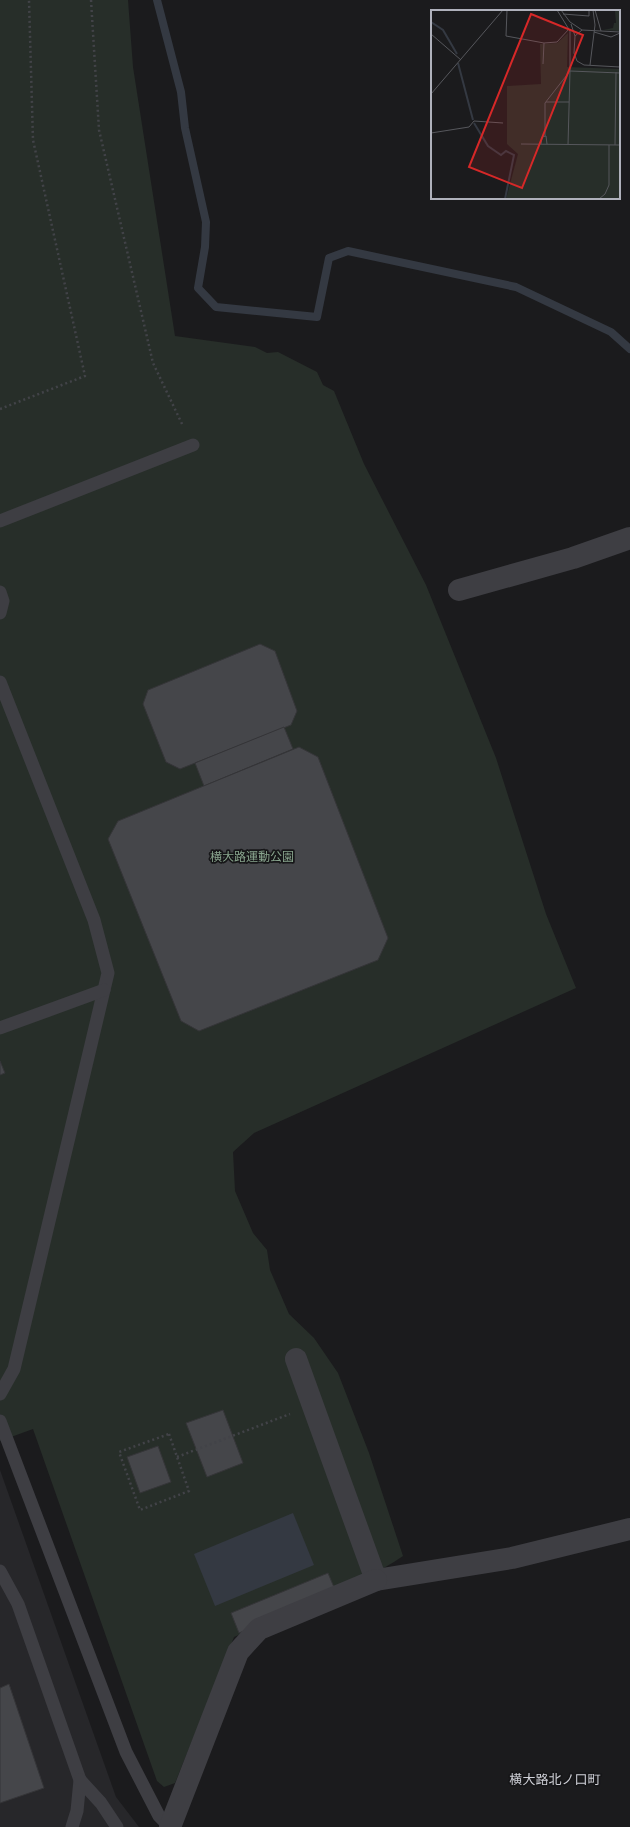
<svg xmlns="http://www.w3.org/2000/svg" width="630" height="1827" viewBox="0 0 630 1827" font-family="'Varela Round','Noto Sans JP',sans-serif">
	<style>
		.built { fill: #27272a }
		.green { fill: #272e29 }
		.water { fill: #343942 }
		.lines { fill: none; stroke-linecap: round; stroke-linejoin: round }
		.stream { stroke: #343942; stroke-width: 8 }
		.building { fill: #45464a; stroke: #353538 }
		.path { stroke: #424348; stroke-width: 2.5; stroke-dasharray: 2 3; stroke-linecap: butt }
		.service { stroke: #3e3e43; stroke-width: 13 }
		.minor { stroke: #3e3e43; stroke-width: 22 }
		.labels { text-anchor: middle; stroke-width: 3.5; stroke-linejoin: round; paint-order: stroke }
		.park-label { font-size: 12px; fill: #88a48d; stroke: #161618 }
		.neighbourhood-label { font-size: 13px; fill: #cfd0d7; stroke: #161618 }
		.inset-river { fill: none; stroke: #343942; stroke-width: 2 }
		.inset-road { fill: none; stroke: #56575c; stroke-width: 1 }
		.view { fill: #d62828; fill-opacity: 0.15; stroke: #d62828; stroke-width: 2 }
		.inset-edge { fill: none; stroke: #afb1bb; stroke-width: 2 }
	</style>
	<rect width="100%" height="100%" fill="#1b1b1d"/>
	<path class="built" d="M 0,1470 L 116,1797 L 139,1827 L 0,1827 Z"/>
	<path class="green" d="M 0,0 L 128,0 L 133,67 L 175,336 L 255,347 L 267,353 L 278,352 L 317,372 L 323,385 L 334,391 L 364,464 L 426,585 L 496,758 L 546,914 L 576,988 L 254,1133 L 233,1152 L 235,1191 L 253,1233 L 267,1250 L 270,1270 L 289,1314 L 314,1338 L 338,1373 L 369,1453 L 403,1556 C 351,1591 291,1612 234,1637 L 175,1783 L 164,1787 L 157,1781 L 33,1429 L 0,1441 Z"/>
	<path class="water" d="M 293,1513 L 314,1565 L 215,1606 L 194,1554 Z"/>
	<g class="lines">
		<path class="stream" d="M 157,0 L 181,92 L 185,128 L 206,222 L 205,247 L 198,288 L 216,307 L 317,317 L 329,258 L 348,251 L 516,287 L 611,332 L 630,349"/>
	</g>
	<g class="building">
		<path d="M 260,644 L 275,651 L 297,711 L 291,725 L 180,769 L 166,762 L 143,704 L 148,690 Z"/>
		<path d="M 284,727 L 293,749 L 204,786 L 195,763 Z"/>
		<path d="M 299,747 L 318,757 L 388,938 L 378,960 L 199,1031 L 181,1021 L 108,839 L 118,821 Z"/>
		<path d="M 0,1061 L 5,1073 L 0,1075 Z"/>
		<path d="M 223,1410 L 243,1463 L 207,1477 L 186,1423 Z"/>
		<path d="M 158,1446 L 171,1482 L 140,1493 L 127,1457 Z"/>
		<path d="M 328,1573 L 336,1592 L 239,1633 L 231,1613 Z"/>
		<path d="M 9,1684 L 44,1788 L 0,1803 L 0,1688 Z"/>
	</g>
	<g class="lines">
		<g class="path">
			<path d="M 91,0 L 99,130 L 153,363 L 183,426"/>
			<path d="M 0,409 L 85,376 L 33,140 L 29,0"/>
			<path d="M 169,1434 L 189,1491 L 140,1510 L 119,1452 Z"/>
			<path d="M 177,1457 L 290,1414"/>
		</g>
		<g class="service">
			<path d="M 0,521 L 193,445"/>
			<path d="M 0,592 L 3,601 L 0,613"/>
			<path d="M 0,682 L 94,920 L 108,973 L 14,1369 L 0,1394"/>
			<path d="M 0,1028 L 104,990"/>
			<path d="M 0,1421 L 126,1752 L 159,1816 L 170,1827"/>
			<path d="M 0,1571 L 18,1604 L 80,1780 L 77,1811 L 72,1827"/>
			<path d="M 80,1780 L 101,1803 L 117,1827"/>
		</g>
		<g class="minor">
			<path d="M 459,590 L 573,558 L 630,538"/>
			<path d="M 296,1359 L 376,1580 L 512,1558 L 630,1529"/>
			<path d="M 170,1827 L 238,1652 L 259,1629 L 376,1580"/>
		</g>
	</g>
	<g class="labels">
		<g class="park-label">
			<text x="252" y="861">横大路運動公園</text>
		</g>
		<g class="neighbourhood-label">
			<text x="555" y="1784">横大路北ノ口町</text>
		</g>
	</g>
	<g transform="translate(431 10)">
		<rect width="189" height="189" fill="#1b1b1d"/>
		<path d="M 184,0 L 189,0 L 189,21 L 172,20 L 182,18 L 183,13 L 185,13 ZM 137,23 L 136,57 L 189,59 L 189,189 L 75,189 L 87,144 L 76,134 L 76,76 L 110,74 L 109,34 L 126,33 Z" fill="#272e29"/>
		<path class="inset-river" d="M 0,12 L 12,20 L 26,44M 27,53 L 42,110M 43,113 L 57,136 L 70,145 L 75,141 L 83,145 L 74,189"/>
		<path class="inset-road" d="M 76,0 L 75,26 L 113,33 L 112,54M 126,0 L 139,21 L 139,61 L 189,63M 130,0 L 139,12 L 151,20 L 144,26 L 143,43 L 146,51 L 153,55 L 189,57M 164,0 L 170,21M 132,4 L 158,6 L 158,0M 140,14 L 144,26M 151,20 L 189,22M 163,22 L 180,27 L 189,23M 0,24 L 30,50M 113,33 L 126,32 L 138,19M 159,55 L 164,15 L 162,0M 0,84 L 72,0M 115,92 L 138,92M 0,123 L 38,117 L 43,111 L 72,113M 114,126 L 114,93 L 139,61M 90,134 L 189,135M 110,134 L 111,127 L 115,126 L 116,134M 137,135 L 139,61M 184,135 L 185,62M 168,189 L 174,184 L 178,175 L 178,135"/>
		<path class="view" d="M 100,4 L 152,25 L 91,178 L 38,157 Z"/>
		<rect width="189" height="189" class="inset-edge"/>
	</g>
</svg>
